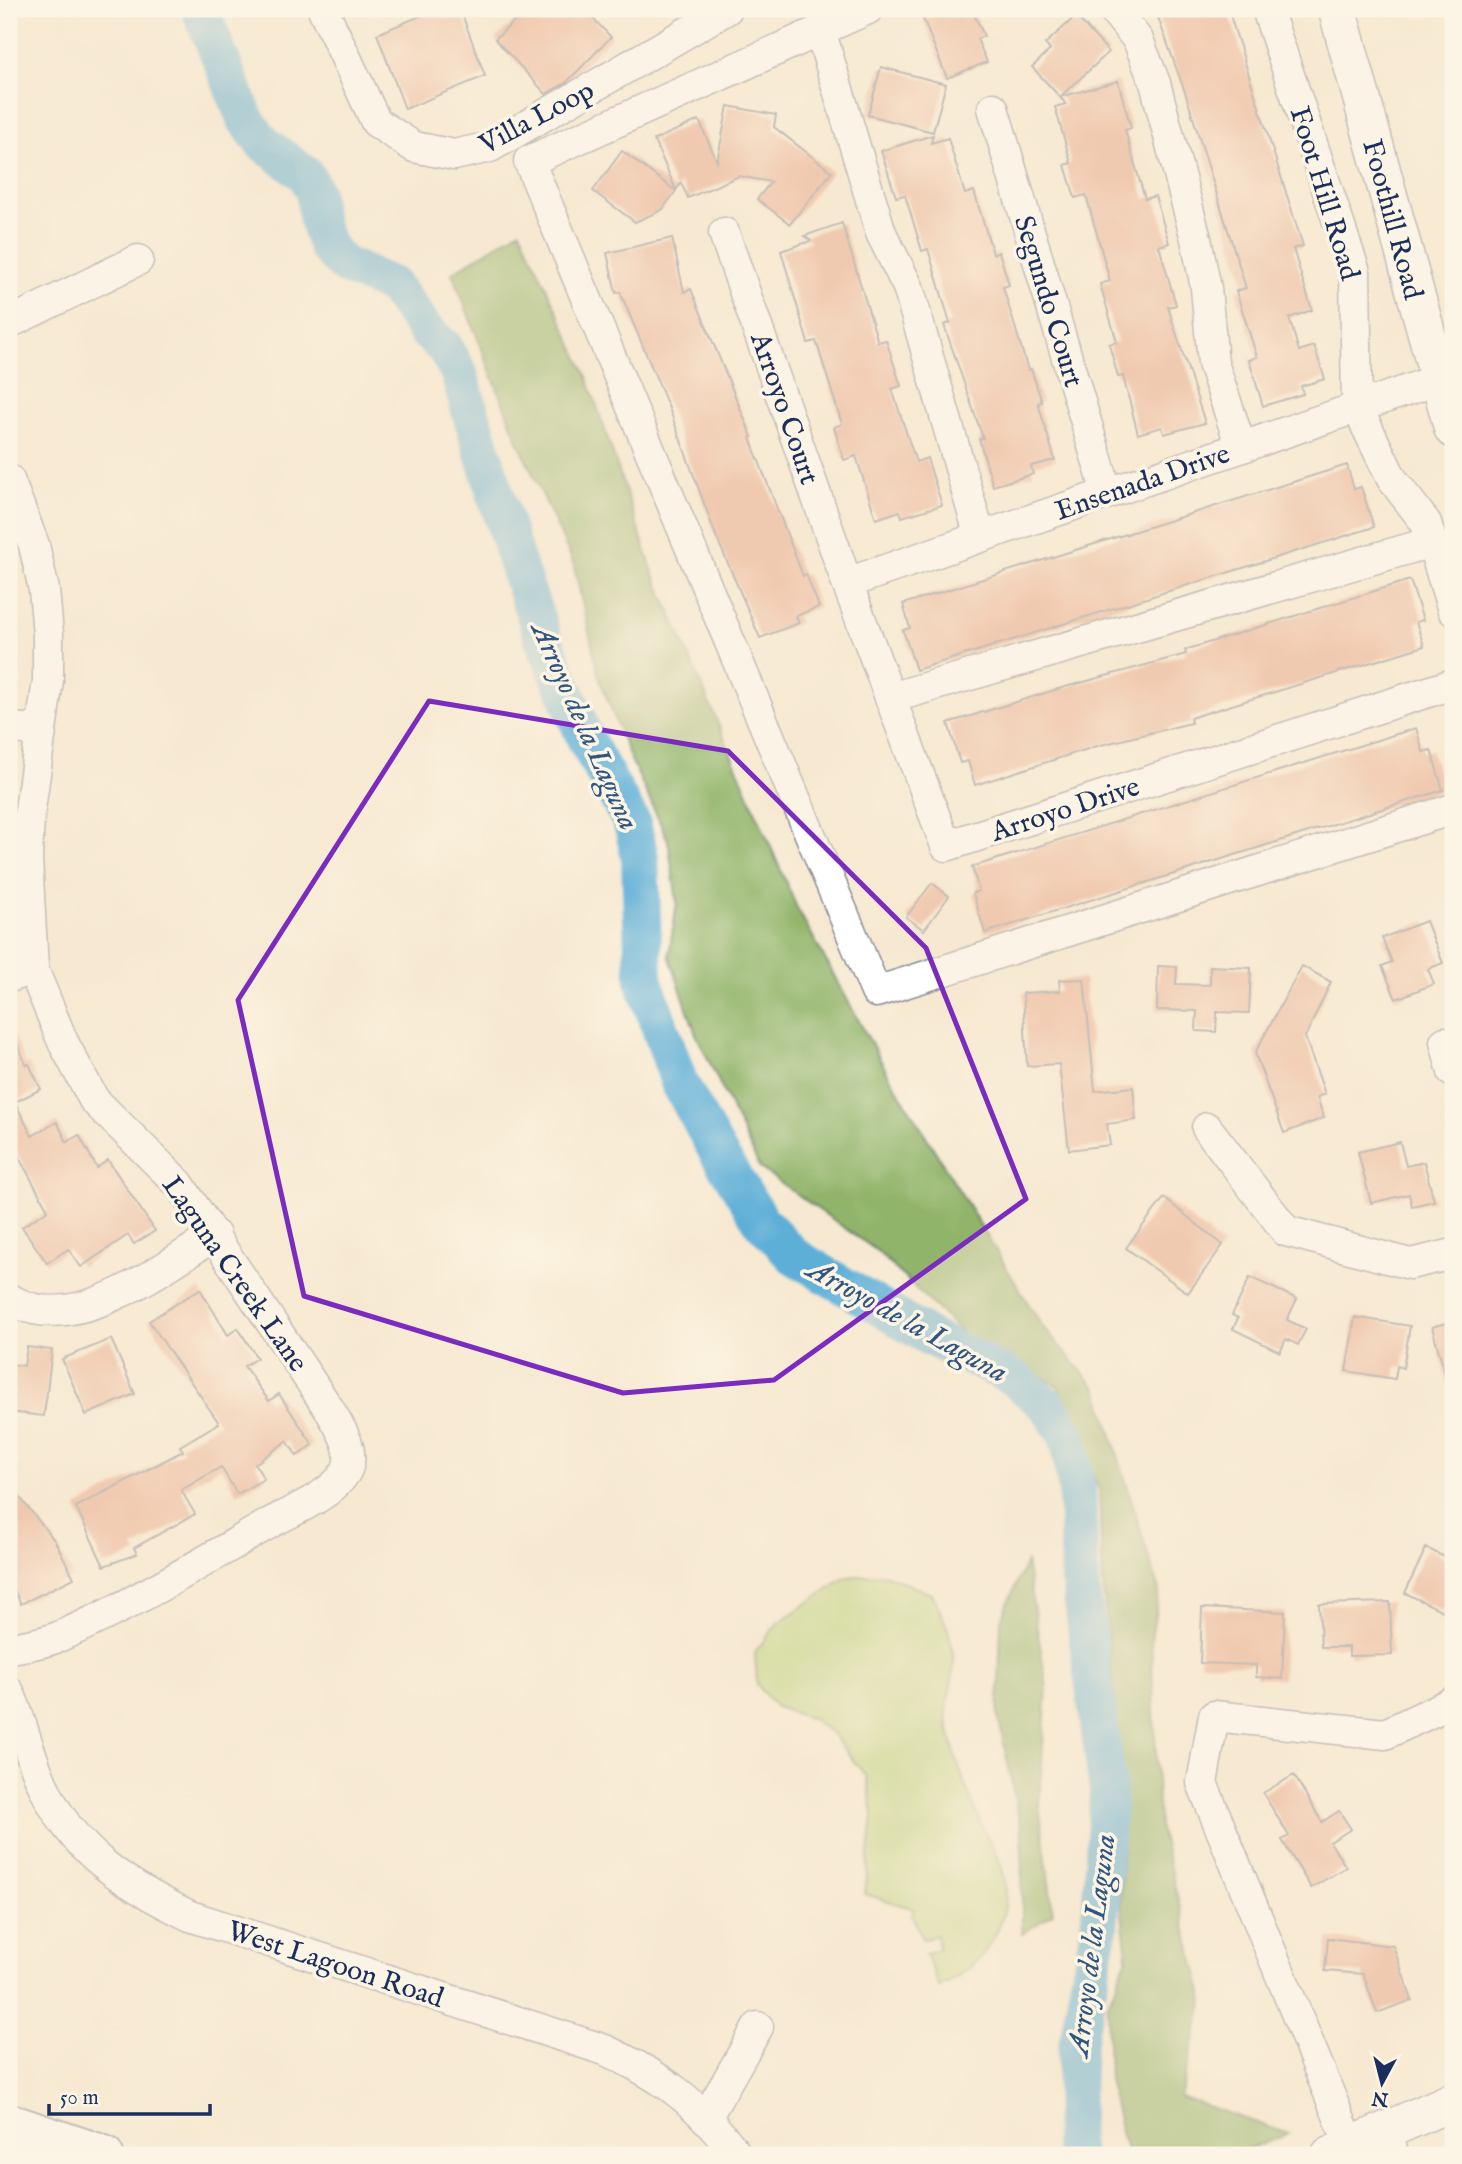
<svg xmlns="http://www.w3.org/2000/svg" width="1462" height="2164" viewBox="0 0 1462 2164" font-family="'IM FELL English',serif">
	<style>
		.green { fill: #b5d279; stroke: #68806c; stroke-width: 2 }
		.forest { fill: #90b469; stroke: #567264; stroke-width: 2 }
		.lines { fill: none; stroke-linecap: round; stroke-linejoin: round }
		.river { stroke: #5dafd8; stroke-width: 38 }
		.building { fill: #e7a488 }
		.minor-casing { stroke: #898c98; stroke-width: 33 }
		.major-casing { stroke: #898c98; stroke-width: 40 }
		.highway-casing { stroke: #898c98; stroke-width: 42 }
		.minor { stroke: #fff; stroke-width: 30 }
		.major { stroke: #fff; stroke-width: 37 }
		.highway { stroke: #fff; stroke-width: 38 }
		.marked { fill: none; stroke: #7b2cbf; stroke-width: 5; stroke-linejoin: round }
		.labels { text-anchor: middle; stroke-width: 7; stroke-linejoin: round; paint-order: stroke }
		.street-label { font-size: 28px; fill: #1b2f5e; stroke: #fcf5e5 }
		.water-label { font-size: 30px; font-style: italic; fill: #2f5583; stroke: #fcf5e5 }
	</style>
	<rect width="100%" height="100%" fill="#fcf5e5"/>
	<filter id="ink" filterUnits="userSpaceOnUse"><feTurbulence type="fractalNoise" baseFrequency=".0143" numOctaves="2"/><feDisplacementMap in="SourceGraphic" scale="14" xChannelSelector="R" yChannelSelector="G"/><feConvolveMatrix kernelMatrix="1 2 1 2 8 2 1 2 1" color-interpolation-filters="sRGB"/></filter>
	<filter id="wash" filterUnits="userSpaceOnUse"><feTurbulence type="fractalNoise" baseFrequency=".00686" numOctaves="4" result="noise"/><feDisplacementMap in="SourceGraphic" scale="28" xChannelSelector="R" yChannelSelector="G"/><feGaussianBlur stdDeviation="1.57" result="paint"/><feColorMatrix in="noise" values="0 0 0 0 0 0 0 0 0 0 0 0 0 0 0 0 0 1.4 0 .05"/><feComposite in="paint" operator="in"/></filter>
	<g filter="url(#wash)">
		<rect width="100%" height="100%" fill="#f7e9d1"/>
		<path class="green" d="M 885,1574 L 933,1595 C 945,1621 956,1642 953,1672 C 952,1687 945,1704 947,1719 C 953,1756 968,1793 982,1826 C 989,1842 1001,1859 1004,1876 C 1014,1924 981,1968 939,1987 L 925,1954 L 939,1948 L 936,1935 L 923,1940 L 912,1915 L 914,1909 L 865,1894 L 873,1815 L 867,1777 L 831,1733 L 812,1719 L 776,1707 L 757,1685 L 755,1652 L 778,1623 L 846,1577 Z"/>
		<g class="forest">
			<path d="M 520,230 L 586,374 L 653,572 L 797,908 L 888,1074 L 1042,1326 L 1098,1390 L 1159,1591 L 1151,1640 L 1159,1825 L 1204,2000 L 1180,2097 L 1289,2134 L 1232,2155 L 1127,2155 L 1109,2084 L 1107,2007 L 1127,1958 L 1121,1905 L 1124,1796 L 1103,1588 L 1099,1490 L 1058,1386 L 962,1333 L 877,1251 L 760,1168 L 696,1034 L 669,955 L 677,902 L 668,840 L 628,753 L 600,680 L 573,562 L 518,441 L 452,273 Z"/>
			<path d="M 1026,1562 L 1047,1687 L 1039,1804 L 1053,1913 L 1022,1934 L 1022,1834 L 998,1715 L 1001,1619 Z"/>
		</g>
		<g class="lines">
			<path class="river" d="M 200,9 L 246,120 L 263,143 L 306,175 L 314,191 L 317,218 L 327,247 L 344,265 L 393,286 L 426,331 L 445,348 L 458,371 L 516,561 L 543,638 L 586,740 L 632,823 L 640,858 L 644,981 L 679,1082 L 718,1153 L 761,1221 L 794,1256 L 931,1338 L 1012,1377 L 1048,1406 L 1068,1438 L 1077,1490 L 1080,1581 L 1108,1792 L 1099,1928 L 1077,2046 L 1073,2140 L 1075,2155"/>
		</g>
		<g id="blocks">
			<g class="building">
				<path d="M 437,9 L 460,9 L 485,76 L 405,109 L 377,34 Z"/>
				<path d="M 528,9 L 584,9 L 611,37 L 566,83 L 546,94 L 495,39 Z"/>
				<path d="M 940,9 L 972,9 L 984,36 L 977,39 L 987,62 L 947,78 L 922,16 Z"/>
				<path d="M 1155,9 L 1228,9 L 1303,246 L 1293,249 L 1312,310 L 1289,318 L 1299,351 L 1314,346 L 1325,379 L 1301,386 L 1303,394 L 1263,406 L 1249,360 L 1257,357 L 1236,291 L 1246,288 L 1186,95 Z"/>
				<path d="M 1076,16 L 1109,52 L 1060,97 L 1032,67 L 1050,50 L 1045,44 Z"/>
				<path d="M 881,67 L 946,84 L 933,132 L 868,115 Z"/>
				<path d="M 1118,81 L 1131,128 L 1125,130 L 1145,199 L 1155,196 L 1169,243 L 1159,246 L 1176,305 L 1168,307 L 1205,423 L 1164,434 L 1162,427 L 1138,434 L 1123,376 L 1118,377 L 1109,344 L 1117,342 L 1100,284 L 1110,281 L 1086,195 L 1075,198 L 1065,165 L 1071,163 L 1055,107 L 1066,104 L 1060,97 Z"/>
				<path d="M 728,106 L 776,115 L 774,127 L 832,172 L 790,224 L 757,199 L 771,182 L 739,176 L 688,198 L 681,183 L 676,190 L 654,140 L 699,120 L 717,162 Z"/>
				<path d="M 933,135 L 931,143 L 948,138 L 965,194 L 974,191 L 993,254 L 999,252 L 1009,285 L 1003,287 L 1028,370 L 1031,369 L 1042,402 L 1038,403 L 1055,460 L 1031,466 L 1033,474 L 993,486 L 979,439 L 983,438 L 944,325 L 950,323 L 928,249 L 922,251 L 905,195 L 896,197 L 881,151 Z"/>
				<path d="M 622,151 L 676,191 L 662,210 L 635,222 L 593,191 Z"/>
				<path d="M 842,223 L 878,342 L 886,340 L 901,386 L 892,389 L 916,462 L 927,458 L 942,505 L 902,517 L 900,511 L 876,519 L 856,456 L 844,460 L 834,427 L 842,424 L 816,341 L 808,343 L 781,251 L 811,241 L 804,236 Z"/>
				<path d="M 672,238 L 684,292 L 691,289 L 752,437 L 750,438 L 803,576 L 806,574 L 819,607 L 796,616 L 799,623 L 760,638 L 716,536 L 669,408 L 620,292 L 616,293 L 607,253 Z"/>
				<path d="M 1347,465 L 1354,489 L 1361,487 L 1374,527 L 916,670 L 903,630 L 910,628 L 903,604 Z"/>
				<path d="M 1410,580 L 1423,620 L 1416,622 L 1424,646 L 1190,718 L 1191,723 L 1097,746 L 975,785 L 968,761 L 960,763 L 948,723 L 1058,689 L 1186,654 L 1185,650 Z"/>
				<path d="M 1416,728 L 1423,752 L 1431,750 L 1443,790 L 985,933 L 973,893 L 979,891 L 972,867 Z"/>
				<path d="M 932,883 L 949,896 L 924,930 L 906,917 Z"/>
				<path d="M 1426,921 L 1443,963 L 1428,969 L 1434,984 L 1396,999 L 1382,966 L 1392,962 L 1382,938 Z"/>
				<path d="M 1158,966 L 1177,967 L 1176,984 L 1210,985 L 1210,966 L 1251,968 L 1249,1013 L 1217,1012 L 1216,1032 L 1196,1031 L 1197,1011 L 1157,1010 Z"/>
				<path d="M 1302,966 L 1331,982 L 1305,1037 L 1325,1094 L 1317,1097 L 1324,1118 L 1284,1133 L 1255,1053 Z"/>
				<path d="M 1084,979 L 1095,1091 L 1133,1087 L 1136,1120 L 1107,1124 L 1110,1145 L 1069,1150 L 1059,1064 L 1027,1066 L 1023,993 L 1060,991 L 1059,980 Z"/>
				<path d="M 9,1024 L 26,1065 L 29,1064 L 41,1089 L 15,1102 L 32,1136 L 57,1122 L 67,1142 L 79,1135 L 97,1168 L 108,1160 L 155,1231 L 134,1244 L 128,1235 L 81,1267 L 68,1249 L 47,1263 L 22,1227 L 48,1210 L 9,1139 Z"/>
				<path d="M 1400,1142 L 1406,1166 L 1424,1162 L 1434,1201 L 1412,1206 L 1409,1194 L 1371,1203 L 1358,1152 Z"/>
				<path d="M 1164,1198 L 1223,1245 L 1188,1293 L 1126,1248 Z"/>
				<path d="M 1250,1277 L 1297,1299 L 1287,1320 L 1306,1329 L 1298,1345 L 1286,1339 L 1280,1352 L 1233,1329 L 1238,1318 L 1232,1315 Z"/>
				<path d="M 200,1289 L 228,1335 L 238,1328 L 257,1358 L 244,1366 L 269,1401 L 279,1394 L 313,1445 L 297,1456 L 287,1441 L 255,1464 L 264,1479 L 237,1494 L 221,1467 L 190,1485 L 181,1490 L 195,1514 L 134,1548 L 137,1554 L 104,1566 L 76,1507 L 183,1451 L 180,1446 L 219,1423 L 149,1321 Z"/>
				<path d="M 1355,1317 L 1410,1326 L 1403,1368 L 1397,1366 L 1395,1379 L 1346,1371 Z"/>
				<path d="M 1453,1321 L 1453,1384 L 1448,1384 L 1432,1327 Z"/>
				<path d="M 111,1339 L 135,1394 L 86,1415 L 62,1359 Z"/>
				<path d="M 27,1347 L 52,1350 L 44,1416 L 9,1412 L 9,1364 L 24,1366 Z"/>
				<path d="M 9,1484 L 55,1541 L 74,1578 L 21,1604 L 9,1580 Z"/>
				<path d="M 1426,1548 L 1453,1561 L 1453,1616 L 1405,1593 Z"/>
				<path d="M 1390,1602 L 1392,1655 L 1349,1656 L 1349,1647 L 1321,1647 L 1319,1604 Z"/>
				<path d="M 1202,1608 L 1285,1612 L 1282,1679 L 1256,1677 L 1256,1665 L 1200,1663 Z"/>
				<path d="M 1294,1775 L 1322,1822 L 1339,1811 L 1351,1829 L 1330,1842 L 1346,1867 L 1311,1888 L 1282,1840 L 1289,1836 L 1263,1793 Z"/>
				<path d="M 1328,1938 L 1393,1946 L 1412,2000 L 1377,2013 L 1363,1974 L 1325,1971 Z"/>
			</g>
		</g>
	</g>
	<g filter="url(#ink)">
		<use href="#blocks" fill-opacity="0" stroke="#898c98" stroke-width="2"/>
		<g class="lines">
			<g class="minor-casing">
				<g id="minor">
					<path d="M 323,9 L 376,122 L 414,147 L 454,155 L 490,147 L 727,9"/>
					<path d="M 868,9 L 529,161 L 876,992 L 1453,809"/>
					<path d="M 1113,9 L 1138,40 L 1155,83 L 1196,239 L 1206,288 L 1213,363 L 1241,447"/>
					<path d="M 1267,9 L 1355,272 L 1357,407 L 1392,479 L 1426,523 L 1453,610"/>
					<path d="M 820,30 L 881,233 L 908,287 L 980,537"/>
					<path d="M 993,108 L 1107,493"/>
					<path d="M 724,233 L 847,583 L 946,846 L 1453,684"/>
					<path d="M 9,323 L 138,260"/>
					<path d="M 9,480 L 34,545 L 44,590 L 48,634 L 48,680 L 29,817 L 27,858 L 33,969 L 63,1042 L 94,1100 L 179,1184 L 329,1409 C 339,1426 358,1452 345,1473 C 330,1496 294,1510 270,1523 C 201,1563 131,1606 58,1637 C 44,1643 27,1645 11,1648"/>
					<path d="M 847,583 L 1437,380"/>
					<path d="M 890,698 L 1432,542"/>
					<path d="M 9,728 L 41,730"/>
					<path d="M 9,977 L 33,969"/>
					<path d="M 1445,1042 L 1453,1072"/>
					<path d="M 1207,1128 L 1286,1231 L 1410,1264 L 1453,1254"/>
					<path d="M 9,1299 C 17,1303 26,1307 34,1309 C 94,1322 167,1265 215,1235"/>
					<path d="M 9,1692 C 22,1722 29,1754 42,1783 C 72,1852 126,1885 190,1916 L 605,2050 C 665,2078 697,2102 737,2155"/>
					<path d="M 706,2118 L 758,2027"/>
					<path d="M 1384,2132 L 1393,2155"/>
					<path d="M 1351,2147 L 1202,1783 L 1214,1716 L 1385,1734 L 1453,1702"/>
				</g>
			</g>
			<g class="major-casing">
				<g id="major">
					<path d="M 1337,9 L 1453,429"/>
					<path d="M 1330,2155 L 1453,2101"/>
				</g>
			</g>
			<g class="highway-casing">
				<path id="highway" d="M 9,2123 L 104,2155"/>
			</g>
			<use href="#minor" class="minor"/>
			<use href="#major" class="major"/>
			<use href="#highway" class="highway"/>
		</g>
	</g>
	<path d="M0 0H1462V2164H0ZM 429,701 L 728,751 L 926,948 L 1026,1199 L 774,1380 L 623,1393 L 304,1296 L 238,1000 Z" fill="#f7e9d1" fill-opacity=".55" fill-rule="evenodd"/>
	<path class="marked" d="M 429,701 L 728,751 L 926,948 L 1026,1199 L 774,1380 L 623,1393 L 304,1296 L 238,1000 Z"/>
	<g class="labels">
		<g class="street-label">
			<text transform="translate(536 116) rotate(-28)" y="10">Villa Loop</text>
			<text transform="translate(1326 193) rotate(73)" y="10">Foot Hill Road</text>
			<text transform="translate(1394 219) rotate(75)" y="10">Foothill Road</text>
			<text transform="translate(1050 301) rotate(73)" y="10">Segundo Court</text>
			<text transform="translate(786 408) rotate(71)" y="10">Arroyo Court</text>
			<text transform="translate(1142 481) rotate(-19)" y="10">Ensenada Drive</text>
			<text transform="translate(1065 808) rotate(-18)" y="10">Arroyo Drive</text>
			<text transform="translate(236 1273) rotate(55)" y="10">Laguna Creek Lane</text>
			<text transform="translate(336 1963) rotate(18)" y="10">West Lagoon Road</text>
		</g>
		<g class="water-label">
			<text transform="translate(586 726) rotate(66)" y="10">Arroyo de la Laguna</text>
			<text transform="translate(908 1320) rotate(29)" y="10">Arroyo de la Laguna</text>
			<text transform="translate(1091 1945) rotate(-83)" y="10">Arroyo de la Laguna</text>
		</g>
	</g>
	<rect width="1462" height="2164" fill="none" stroke="#fcf5e5" stroke-width="35"/>
	<g transform="translate(1382 2083) rotate(187)" stroke="#fcf5e5" stroke-width="5" paint-order="stroke">
	<path d="M0-5L12 26L0 18L-12 26Z" fill="#1b2f5e"/>
	<text y="-10" font-size="19" font-weight="bold" text-anchor="middle" fill="#1b2f5e">N</text>
	</g>
	<path d="M49 2104v10h161v-10" fill="none" stroke="#1b2f5e" stroke-width="3.5"/>
	<text x="60" y="2104" font-size="21" fill="#1b2f5e" stroke="#fcf5e5" stroke-width="5" paint-order="stroke">50 m</text>
</svg>
